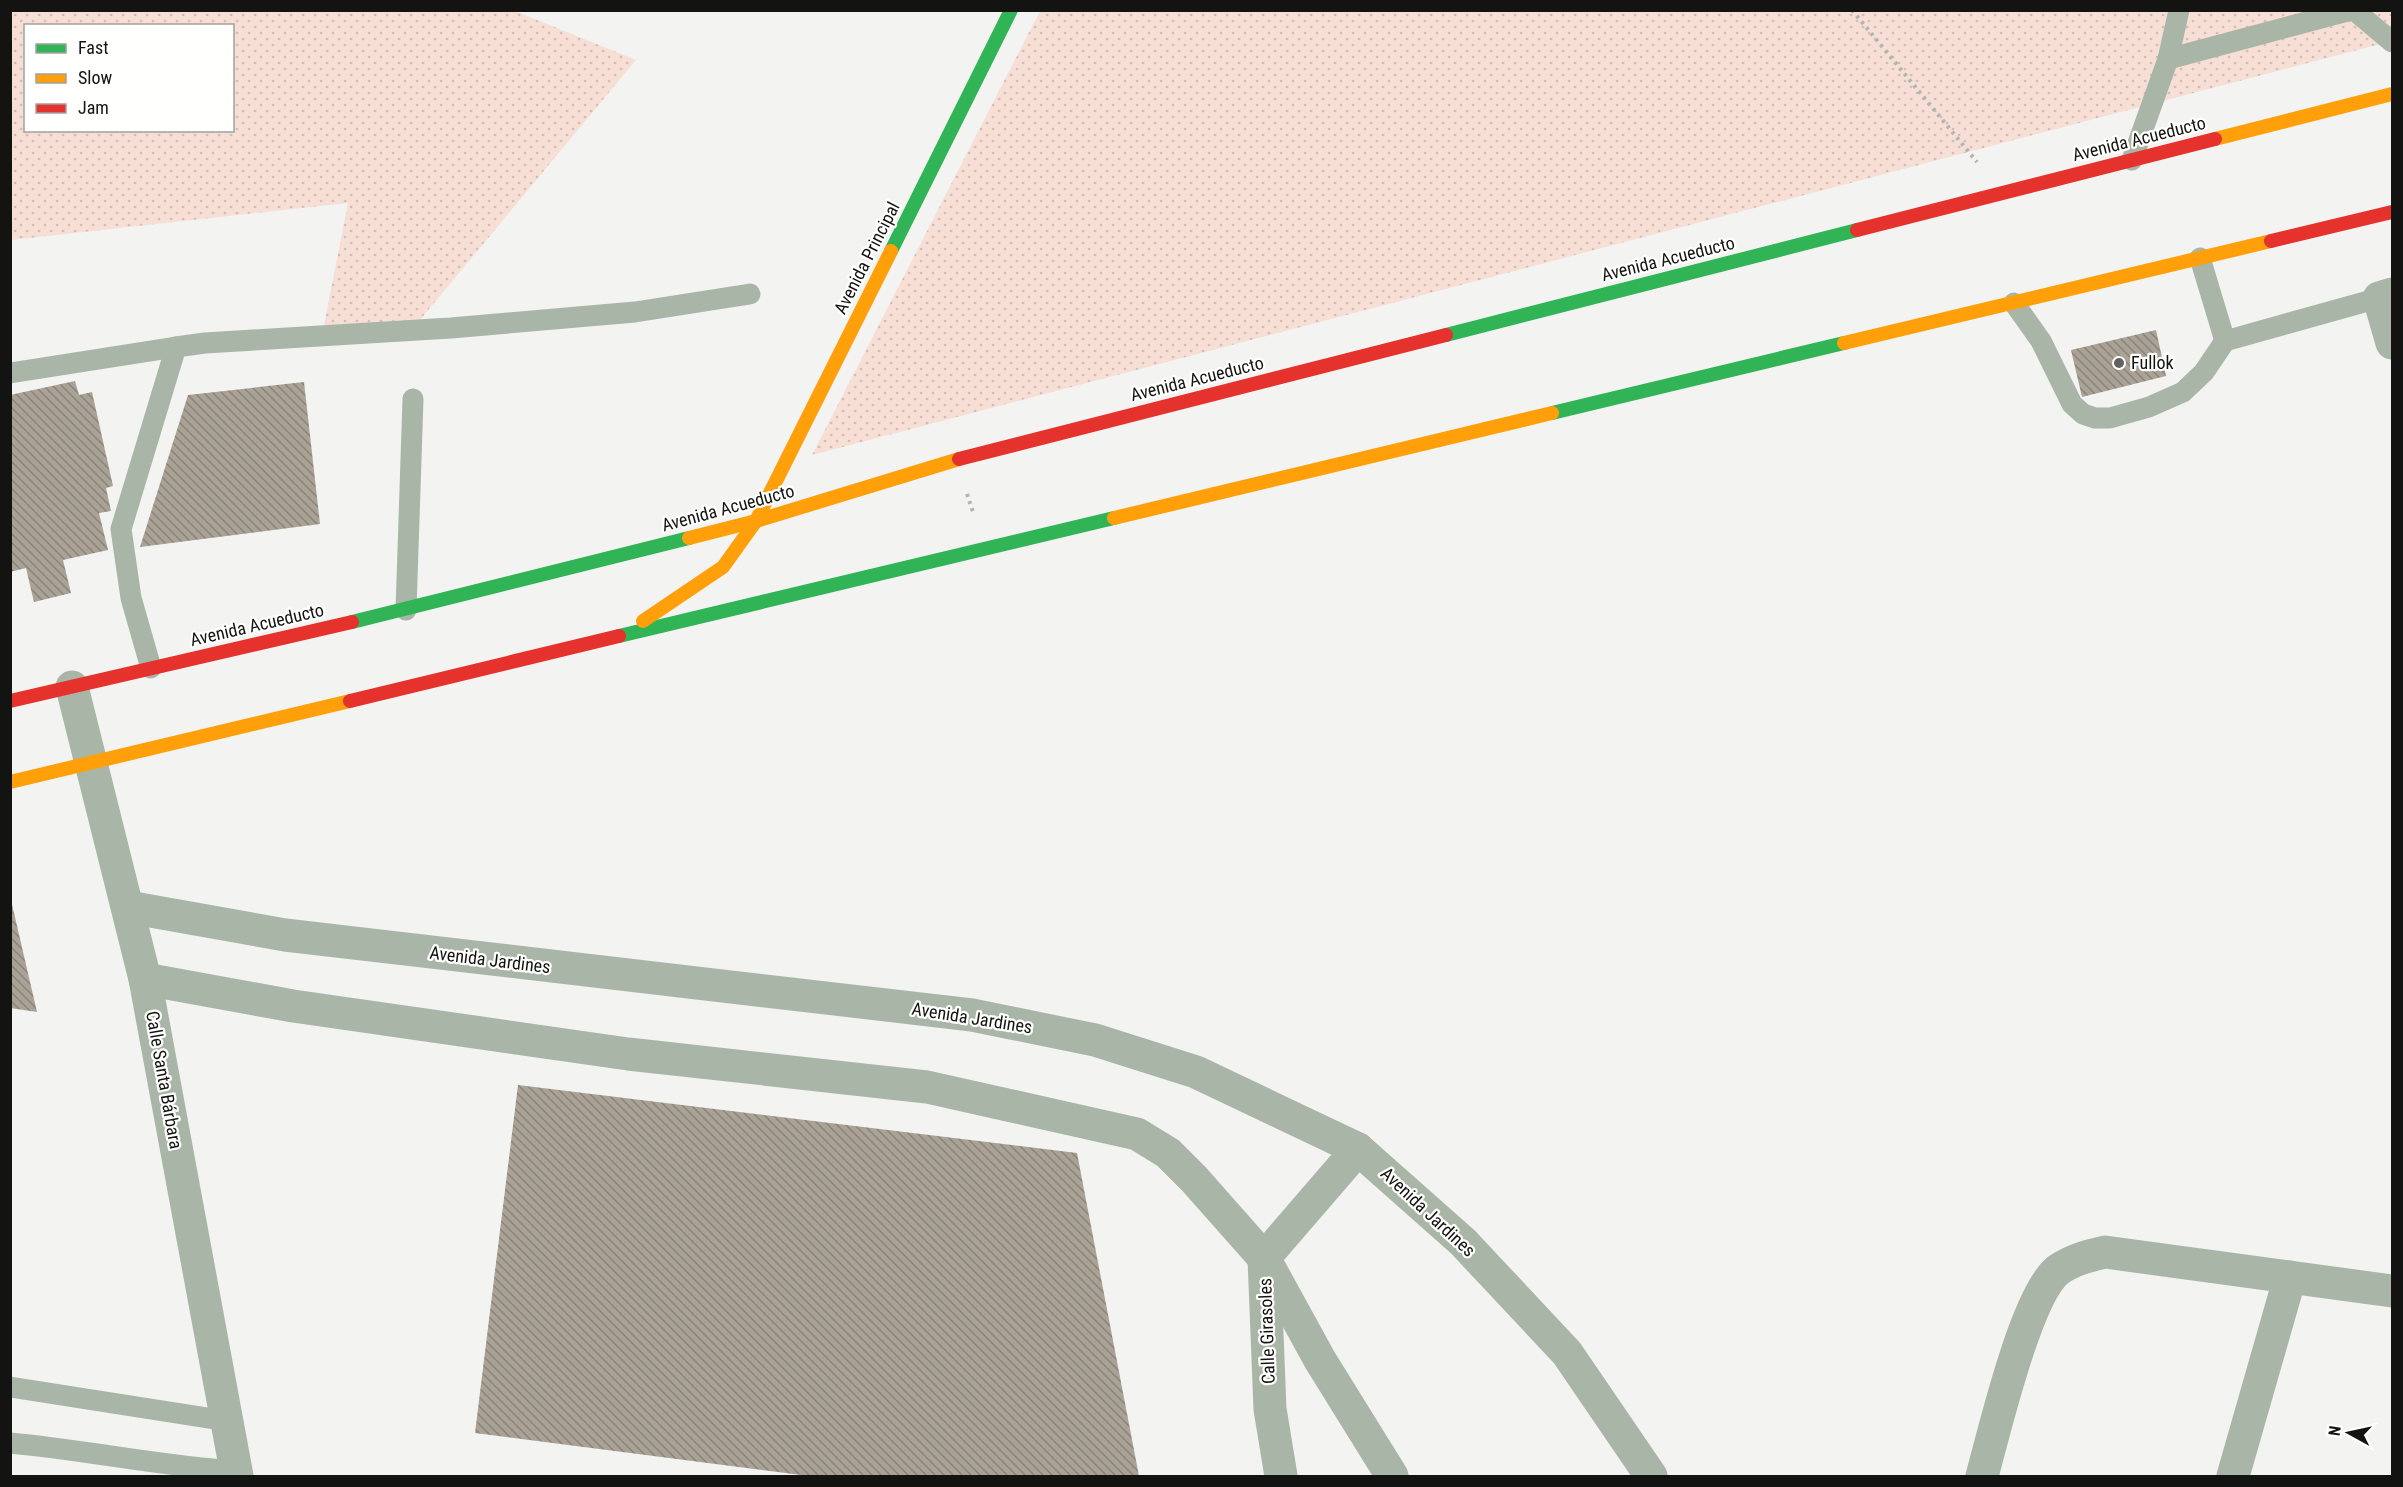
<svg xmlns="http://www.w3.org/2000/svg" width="2403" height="1487" viewBox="0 0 2403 1487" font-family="'Roboto Condensed',sans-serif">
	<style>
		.grass { fill: url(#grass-dots); fill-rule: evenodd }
		.building { fill: url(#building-back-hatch) }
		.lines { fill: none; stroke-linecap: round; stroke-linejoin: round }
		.path { stroke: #b0b7af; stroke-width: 4; stroke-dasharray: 3 4.5; stroke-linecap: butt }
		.lane { stroke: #a9b6a7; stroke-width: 21 }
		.street { stroke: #a9b6a7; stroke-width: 33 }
		.fast { stroke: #30b455; stroke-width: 14 }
		.slow { stroke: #ff9f0a; stroke-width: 14 }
		.jam { stroke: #e5322d; stroke-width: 14 }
		.poi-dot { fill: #616160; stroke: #fffffe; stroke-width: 2 }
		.labels { text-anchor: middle; stroke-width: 4.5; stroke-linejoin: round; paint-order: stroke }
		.street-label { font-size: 18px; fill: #131312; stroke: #fffffe }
		.poi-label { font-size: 18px; fill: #131312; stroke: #fffffe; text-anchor: start }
	</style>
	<defs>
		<pattern id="grass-dots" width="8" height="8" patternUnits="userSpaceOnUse" patternTransform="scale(1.5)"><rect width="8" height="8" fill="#f7dfd6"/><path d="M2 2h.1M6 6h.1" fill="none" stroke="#d3beb7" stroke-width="1.8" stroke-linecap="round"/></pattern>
		<pattern id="building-back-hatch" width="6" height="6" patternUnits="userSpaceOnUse" patternTransform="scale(1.5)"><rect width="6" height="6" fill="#aba296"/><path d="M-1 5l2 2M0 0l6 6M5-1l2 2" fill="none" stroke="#8a8379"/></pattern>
	</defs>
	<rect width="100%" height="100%" fill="#f3f3f2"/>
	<g class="grass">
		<path d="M 10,11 L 515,11 L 636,60 L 415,326 L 322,335 L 348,203 L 11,240 ZM 26,26 L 232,26 L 232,130 L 26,130 Z"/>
		<path d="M 1040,11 L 2392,11 L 2392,41 L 812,455 Z"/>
	</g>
	<g class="building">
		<path d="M 2156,330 L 2166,376 L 2082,397 L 2071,350 Z"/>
		<path d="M 75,381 L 79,395 L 92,392 L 113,486 L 106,488 L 111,511 L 99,513 L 108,550 L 63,560 L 71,593 L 34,602 L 26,568 L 10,572 L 10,395 Z"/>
		<path d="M 304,382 L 320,524 L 140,547 L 188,395 Z"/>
		<path d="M 10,900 L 11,900 L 37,1012 L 10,1008 Z"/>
		<path d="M 518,1085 L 1077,1153 L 1139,1476 L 809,1476 L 475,1433 Z"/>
	</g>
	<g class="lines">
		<g class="path">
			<path d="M 1852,10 L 1977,162"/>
			<path d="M 967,494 L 974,515"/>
		</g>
		<g class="lane">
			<path d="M 2354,10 L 2392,42"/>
			<path d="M 2168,59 L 2351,10"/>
			<path d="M 2132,160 L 2168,59 L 2179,10"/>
			<path d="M 2200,258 L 2225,341"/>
			<path d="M 2014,303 L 2041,341 L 2072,404 L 2083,414 L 2095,418 L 2110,418 L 2149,407 L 2183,392 L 2204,372 L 2225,341 L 2379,298"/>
			<path d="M 10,373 L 176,347"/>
			<path d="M 406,610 L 413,399"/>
			<path d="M 151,668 L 131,598 L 121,529 L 176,347 L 205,343 L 451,328 L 635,312 L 750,294"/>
			<path d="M 10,1387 L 227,1421"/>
			<path d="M 10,1443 C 86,1450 160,1466 236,1471"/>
		</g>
		<g class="street">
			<path d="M 2392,294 L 2379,298 L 2392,343"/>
			<path d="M 72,687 L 145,979 L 237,1476"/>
			<path d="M 128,907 L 285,935 L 972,1015 L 1095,1040 L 1196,1072 L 1358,1149 L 1463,1242 L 1567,1353 L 1651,1476"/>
			<path d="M 145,979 L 293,1006 L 628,1054 L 927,1087 L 1137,1134 L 1168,1153 L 1194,1179 L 1264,1258 L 1320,1360 L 1392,1476"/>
			<path d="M 1281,1476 L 1270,1409 L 1264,1258 L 1358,1149"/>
			<path d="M 1982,1476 C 1994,1433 2026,1295 2058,1270 C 2072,1260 2088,1256 2105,1252 L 2392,1291"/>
			<path d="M 2233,1476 L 2290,1277"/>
		</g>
		<g class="fast">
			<path d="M 891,251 L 1011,10"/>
			<path d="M 1446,335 L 1857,230"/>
			<path d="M 1552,413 L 1844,343"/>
			<path d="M 352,622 L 689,538"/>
			<path d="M 619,636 L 1114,518"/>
		</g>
		<g class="slow">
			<path d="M 2215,139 L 2392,94"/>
			<path d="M 1844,343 L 2271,241"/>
			<path d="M 1114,518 L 1552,413"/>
			<path d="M 689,538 L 756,521 L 959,459"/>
			<path d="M 643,621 L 723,567 L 756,521 L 891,251"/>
			<path d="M 10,782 L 350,701"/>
		</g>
		<g class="jam">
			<path d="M 1857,230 L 2215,139"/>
			<path d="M 2271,241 L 2392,212"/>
			<path d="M 959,459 L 1446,335"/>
			<path d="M 10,701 L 352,622"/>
			<path d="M 350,701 L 619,636"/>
		</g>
	</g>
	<circle class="poi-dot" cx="2119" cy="363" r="6"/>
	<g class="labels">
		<g class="street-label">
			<text transform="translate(2139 139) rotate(-14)" y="6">Avenida Acueducto</text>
			<text transform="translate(867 258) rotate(-63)" y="6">Avenida Principal</text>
			<text transform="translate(1668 259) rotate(-14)" y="6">Avenida Acueducto</text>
			<text transform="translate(1197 379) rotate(-14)" y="6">Avenida Acueducto</text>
			<text transform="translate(728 508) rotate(-15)" y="6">Avenida Acueducto</text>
			<text transform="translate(257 625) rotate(-13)" y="6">Avenida Acueducto</text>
			<text transform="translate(490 960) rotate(7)" y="6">Avenida Jardines</text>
			<text transform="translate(972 1018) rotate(9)" y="6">Avenida Jardines</text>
			<text transform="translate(164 1080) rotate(80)" y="6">Calle Santa Bárbara</text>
			<text transform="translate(1428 1212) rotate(43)" y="6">Avenida Jardines</text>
			<text transform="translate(1267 1331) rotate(-92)" y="6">Calle Girasoles</text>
		</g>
		<g class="poi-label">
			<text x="2131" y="369">Fullok</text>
		</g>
	</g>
	<rect width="2403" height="1487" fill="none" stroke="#131312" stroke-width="24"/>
	<rect x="24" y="24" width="210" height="108" fill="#fffffe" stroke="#a1a1a0" stroke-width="1.5"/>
	<rect x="36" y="44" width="30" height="9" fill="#30b455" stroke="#a1a1a0" stroke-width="1.5"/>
	<text x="78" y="54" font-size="18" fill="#131312">Fast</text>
	<rect x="36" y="74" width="30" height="9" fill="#ff9f0a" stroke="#a1a1a0" stroke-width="1.5"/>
	<text x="78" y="84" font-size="18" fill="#131312">Slow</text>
	<rect x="36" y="104" width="30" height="9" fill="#e5322d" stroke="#a1a1a0" stroke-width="1.5"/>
	<text x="78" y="114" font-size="18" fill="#131312">Jam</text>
	<g transform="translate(2349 1433) rotate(278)" stroke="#fffffe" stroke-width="4.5" paint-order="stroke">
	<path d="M0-4.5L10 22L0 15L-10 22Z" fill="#131312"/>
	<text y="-9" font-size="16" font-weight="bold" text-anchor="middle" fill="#131312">N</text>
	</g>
</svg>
